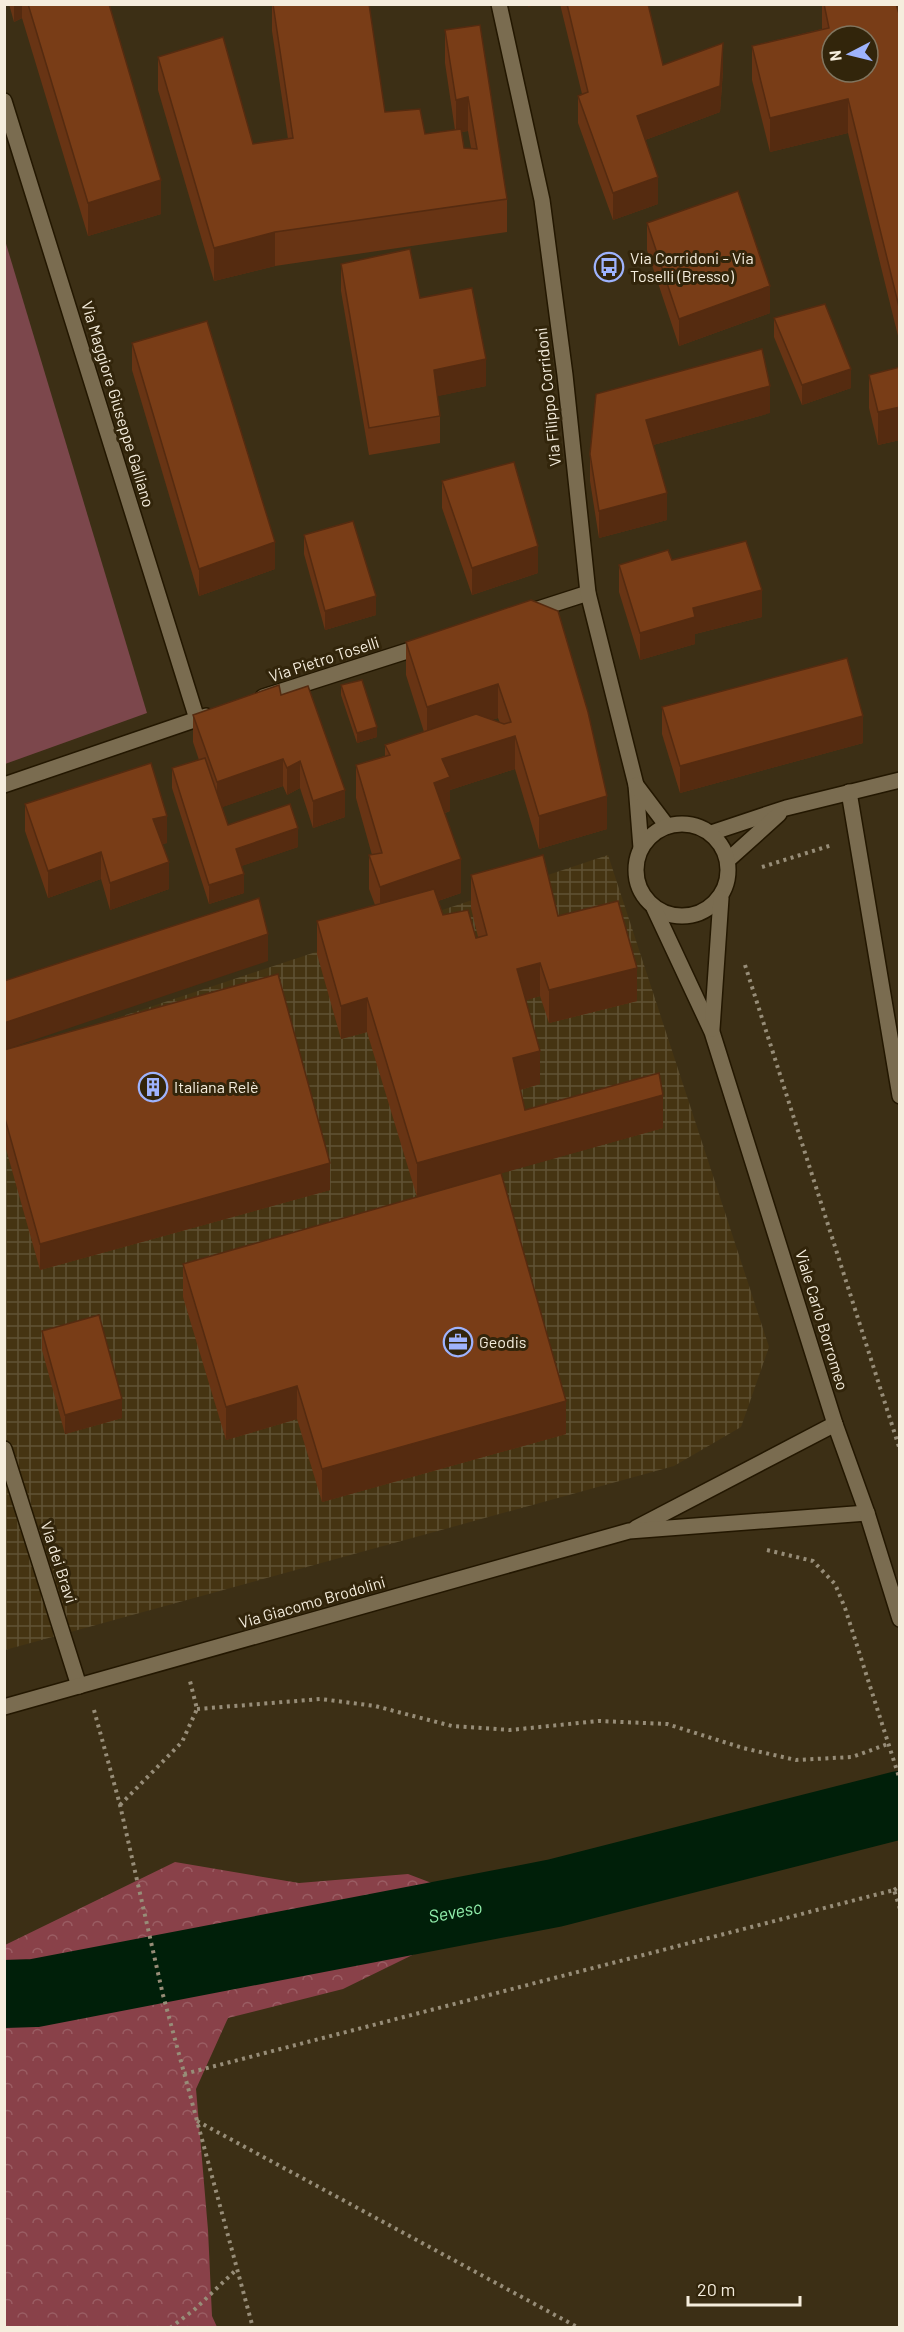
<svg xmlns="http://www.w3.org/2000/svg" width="904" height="2332" viewBox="0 0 904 2332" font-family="Barlow,sans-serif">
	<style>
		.industrial { fill: url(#industrial-grid) }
		.forest { fill: url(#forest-crowns) }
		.green { fill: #7c474c }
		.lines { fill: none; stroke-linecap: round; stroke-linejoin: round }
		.river { stroke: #001f09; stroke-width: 68 }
		.service-casing { stroke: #231700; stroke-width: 18 }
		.minor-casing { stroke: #231700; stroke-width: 18 }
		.tertiary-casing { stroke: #231700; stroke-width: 18 }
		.path { stroke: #978d78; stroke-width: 4; stroke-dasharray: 3 4.5; stroke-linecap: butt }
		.service { stroke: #7a6c50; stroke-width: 15 }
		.minor { stroke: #7a6c50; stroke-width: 15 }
		.tertiary { stroke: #7a6c50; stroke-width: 15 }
		.wall { fill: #683414; fill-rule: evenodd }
		.shaded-wall { fill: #552b10 }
		.building { fill: #793d17; stroke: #552b10; stroke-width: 1.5; fill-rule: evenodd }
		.labels { text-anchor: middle; stroke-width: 6; stroke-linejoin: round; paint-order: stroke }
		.poi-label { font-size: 16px; fill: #f5eddd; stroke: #32250b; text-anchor: start }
		.street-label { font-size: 16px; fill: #f5eddd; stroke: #32250b }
		.water-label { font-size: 18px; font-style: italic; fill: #91eeac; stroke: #32250b }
	</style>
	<defs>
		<pattern id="industrial-grid" width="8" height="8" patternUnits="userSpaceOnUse" patternTransform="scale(1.5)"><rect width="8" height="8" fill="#453412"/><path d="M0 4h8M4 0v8" fill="none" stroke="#605234"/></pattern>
		<pattern id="forest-crowns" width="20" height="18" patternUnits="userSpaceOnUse" patternTransform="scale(1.5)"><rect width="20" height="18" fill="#894149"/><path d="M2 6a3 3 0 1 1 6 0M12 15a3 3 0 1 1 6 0" fill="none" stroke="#9a5d63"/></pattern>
	</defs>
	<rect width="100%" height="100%" fill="#3c2f15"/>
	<path class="industrial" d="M 608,855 L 769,1347 L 741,1427 L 674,1466 L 5,1650 L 5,1055 Z"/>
	<path class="forest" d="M 175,1862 L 299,1883 L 408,1874 L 437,1885 L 439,1942 L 343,1989 L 228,2018 L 196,2089 L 208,2230 L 212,2316 L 217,2327 L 5,2327 L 5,1945 Z"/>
	<path class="green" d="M 4,237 L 147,713 L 5,764 L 4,764 Z"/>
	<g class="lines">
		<path class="river" id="s1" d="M 4,1994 L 35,1993 L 555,1893 L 900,1805"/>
		<g class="service-casing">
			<path id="service" d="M 849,792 L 900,1096"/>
		</g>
		<g class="minor-casing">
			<g id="minor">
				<path d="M 4,101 L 197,719"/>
				<path d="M 529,612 L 588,593"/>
				<path d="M 263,697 L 426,645"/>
				<path d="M 4,785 L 206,716"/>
				<path d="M 711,833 L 786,808 L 900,780"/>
				<path d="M 728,860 L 779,814"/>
				<path d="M 4,1449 L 79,1686"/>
				<path d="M 636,1528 L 835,1424"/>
				<path d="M 4,1707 L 629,1531 L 867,1513"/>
			</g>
		</g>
		<g class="tertiary-casing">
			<g id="tertiary">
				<path d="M 499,4 L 542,200 L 565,375 L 588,593 L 636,785 L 641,848"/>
				<path d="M 636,785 L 667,826"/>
				<circle cx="682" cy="870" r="46"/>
				<path d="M 654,908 L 712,1032 L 835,1424 L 867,1513 L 900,1619"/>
				<path d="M 712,1029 L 721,898"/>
			</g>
		</g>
		<g class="path">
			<path d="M 762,867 L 832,845"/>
			<path d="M 745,965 L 900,1450"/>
			<path d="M 767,1550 L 813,1561 L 835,1584 L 845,1608 L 900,1780"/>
			<path d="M 197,1709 L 321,1699 L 375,1706 L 452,1726 L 510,1730 L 599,1721 L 667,1724 L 743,1748 L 796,1760 L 852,1757 L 888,1744"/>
			<path d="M 94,1710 L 120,1805 L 163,1995 L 253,2328"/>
			<path d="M 120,1805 L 182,1742 L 197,1709 L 190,1681"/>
			<path d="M 894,1890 L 900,1886"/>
			<path d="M 184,2074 L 894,1890 L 900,1909"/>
			<path d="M 197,2121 L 579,2328"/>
			<path d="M 170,2328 L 194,2310 L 237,2269"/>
		</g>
		<use href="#service" class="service"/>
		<use href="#minor" class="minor"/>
		<use href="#tertiary" class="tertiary"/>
	</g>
	<g class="wall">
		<path d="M 9,4 L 109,4 L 161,214 L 88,236 L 22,18 L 14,22 Z"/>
		<path d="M 272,4 L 369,4 L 385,112 L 425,134 L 455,130 L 445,63 L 445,30 L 507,199 L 507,232 L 275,266 L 214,281 L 158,90 L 158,57 L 253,144 L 288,139 L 272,31 ZM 468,131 L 471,148 L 464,148 L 461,132 Z"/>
		<path d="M 560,4 L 648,4 L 663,65 L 723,70 L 720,112 L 645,140 L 658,204 L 613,220 L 578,123 L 578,96 L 582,94 Z"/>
		<path d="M 822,4 L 896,4 L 900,17 L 900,344 L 848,133 L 770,152 L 752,80 L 752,46 L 822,29 Z"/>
		<path d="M 647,223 L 770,313 L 679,346 L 647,250 Z"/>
		<path d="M 341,264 L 420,298 L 486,386 L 437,396 L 440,416 L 440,443 L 369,455 L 341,291 Z"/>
		<path d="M 774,318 L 851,388 L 802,405 L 774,337 Z"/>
		<path d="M 132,343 L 275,569 L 199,596 L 132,370 Z"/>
		<path d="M 900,367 L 900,440 L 878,445 L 869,408 L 869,375 Z"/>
		<path d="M 770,413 L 653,445 L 667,520 L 599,538 L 590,481 L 590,454 Z"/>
		<path d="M 442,481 L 538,573 L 472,595 L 442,508 Z"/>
		<path d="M 304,535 L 376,615 L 325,630 L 304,554 Z"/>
		<path d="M 672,560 L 762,617 L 695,634 L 695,644 L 640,660 L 619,592 L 619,565 Z"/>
		<path d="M 531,600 L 607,829 L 539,849 L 515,769 L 450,790 L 450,811 L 445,813 L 461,893 L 438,901 L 443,915 L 476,938 L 478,937 L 471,908 L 471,875 L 558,916 L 637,1001 L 549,1023 L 540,996 L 526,1000 L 540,1084 L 520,1090 L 525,1110 L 663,1128 L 501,1173 L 566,1434 L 322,1502 L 297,1419 L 226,1440 L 183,1297 L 183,1264 L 417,1197 L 367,1032 L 341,1039 L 317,954 L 317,921 L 375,905 L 369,889 L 369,855 L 372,855 L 356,798 L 356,765 L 385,756 L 385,745 L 424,732 L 406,675 L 406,642 ZM 498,718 L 500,723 L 491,720 Z"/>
		<path d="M 341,685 L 377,737 L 357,743 L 341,695 Z"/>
		<path d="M 281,695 L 345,817 L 313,828 L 300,788 L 287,795 L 283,786 L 222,807 L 228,825 L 298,847 L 241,866 L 244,893 L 209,904 L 172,788 L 172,768 L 199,760 L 193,742 L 193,715 Z"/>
		<path d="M 662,707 L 863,743 L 680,793 L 662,734 Z"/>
		<path d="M 25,804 L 167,843 L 162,844 L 169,889 L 110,910 L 101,879 L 48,898 L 25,831 Z"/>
		<path d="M 4,1050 L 330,1190 L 40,1270 L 4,1142 Z"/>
		<path d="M 42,1331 L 122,1418 L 65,1434 L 42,1350 Z"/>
	</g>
	<g class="shaded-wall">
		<path d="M 14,4 L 22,4 L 22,18 L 14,22 Z"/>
		<path d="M 528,4 L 539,4 L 528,7 Z"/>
		<path d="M 723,43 L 723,70 L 720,112 L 637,143 L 637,116 Z"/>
		<path d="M 468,97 L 468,131 L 456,133 L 456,100 Z"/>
		<path d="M 848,99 L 848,133 L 770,152 L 770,118 Z"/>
		<path d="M 658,177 L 658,204 L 613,220 L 613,193 Z"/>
		<path d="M 161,180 L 161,214 L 88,236 L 88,203 Z"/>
		<path d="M 275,232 L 275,266 L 214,281 L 214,248 Z"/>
		<path d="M 770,286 L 770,313 L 679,346 L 679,319 Z"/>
		<path d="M 486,359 L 486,386 L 434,397 L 434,370 Z"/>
		<path d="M 851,369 L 851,388 L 802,405 L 802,385 Z"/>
		<path d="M 770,386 L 770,413 L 646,447 L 646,420 Z"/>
		<path d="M 900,407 L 900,440 L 878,445 L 878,412 Z"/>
		<path d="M 667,493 L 667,520 L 599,538 L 599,511 Z"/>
		<path d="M 275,542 L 275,569 L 199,596 L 199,569 Z"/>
		<path d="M 538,546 L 538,573 L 472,595 L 472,568 Z"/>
		<path d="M 762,590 L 762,617 L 695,634 L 695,644 L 640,660 L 640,633 L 693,608 Z"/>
		<path d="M 376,596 L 376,615 L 325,630 L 325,611 Z"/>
		<path d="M 498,684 L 498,718 L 427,741 L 427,707 Z"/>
		<path d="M 863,716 L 863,743 L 680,793 L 680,766 Z"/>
		<path d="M 377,727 L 377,737 L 357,743 L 357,733 Z"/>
		<path d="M 515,736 L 515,769 L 450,790 L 450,811 L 434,816 L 434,783 L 442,759 Z"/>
		<path d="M 283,759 L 283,786 L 217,809 L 217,782 Z"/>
		<path d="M 300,761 L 300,788 L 287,795 L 287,768 Z"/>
		<path d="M 345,790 L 345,817 L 313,828 L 313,801 Z"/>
		<path d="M 607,796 L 607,829 L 539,849 L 539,816 Z"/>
		<path d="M 167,816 L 167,843 L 153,846 L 153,819 Z"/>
		<path d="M 298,828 L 298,847 L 236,868 L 236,849 Z"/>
		<path d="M 101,852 L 101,879 L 48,898 L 48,871 Z"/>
		<path d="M 461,859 L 461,893 L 380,921 L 380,887 Z"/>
		<path d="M 169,862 L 169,889 L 110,910 L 110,883 Z"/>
		<path d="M 244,874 L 244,893 L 209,904 L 209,885 Z"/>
		<path d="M 268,934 L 268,961 L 4,1050 L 4,1023 Z"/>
		<path d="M 540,963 L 540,996 L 517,1003 L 517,969 Z"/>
		<path d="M 637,968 L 637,1001 L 549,1023 L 549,990 Z"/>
		<path d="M 367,998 L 367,1032 L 341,1039 L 341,1006 Z"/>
		<path d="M 540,1051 L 540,1084 L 513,1092 L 513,1058 Z"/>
		<path d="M 663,1095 L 663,1128 L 417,1197 L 417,1163 Z"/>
		<path d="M 330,1163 L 330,1190 L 40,1270 L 40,1244 Z"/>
		<path d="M 297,1386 L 297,1419 L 226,1440 L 226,1407 Z"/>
		<path d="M 122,1399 L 122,1418 L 65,1434 L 65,1415 Z"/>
		<path d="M 566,1401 L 566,1434 L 322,1502 L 322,1469 Z"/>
	</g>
	<g class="building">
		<path d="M 28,4 L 109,4 L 161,180 L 88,203 Z"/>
		<path d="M 273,4 L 369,4 L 385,112 L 420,109 L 425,134 L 461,129 L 464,148 L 477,149 L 468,97 L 456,100 L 445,30 L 480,25 L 507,199 L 275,232 L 214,248 L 158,57 L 223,37 L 253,144 L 293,138 Z"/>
		<path d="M 567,4 L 648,4 L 663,65 L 723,43 L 720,86 L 637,116 L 658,177 L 613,193 L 578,96 L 588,92 Z"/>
		<path d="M 824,4 L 896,4 L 900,17 L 900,311 L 848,99 L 770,118 L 752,46 L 829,28 ZM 832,36 L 868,36 L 868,72 L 832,72 Z"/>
		<path d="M 738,191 L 770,286 L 679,319 L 647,223 Z"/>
		<path d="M 410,249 L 420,298 L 472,288 L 486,359 L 434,370 L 440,416 L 369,428 L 341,264 Z"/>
		<path d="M 825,304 L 851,369 L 802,385 L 774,318 Z"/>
		<path d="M 207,321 L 275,542 L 199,569 L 132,343 Z"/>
		<path d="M 762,349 L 770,386 L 646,420 L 667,493 L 599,511 L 590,454 L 596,394 Z"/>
		<path d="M 900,367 L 900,407 L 878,412 L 869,375 Z"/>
		<path d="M 514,462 L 538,546 L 472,568 L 442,481 Z"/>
		<path d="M 353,521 L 376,596 L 325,611 L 304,535 Z"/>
		<path d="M 746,541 L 762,590 L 693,608 L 695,617 L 640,633 L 619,565 L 668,550 L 672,560 Z"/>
		<path d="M 531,600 L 558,611 L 588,712 L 607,796 L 539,816 L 515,736 L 442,759 L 450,777 L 434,783 L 461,859 L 380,887 L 369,855 L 382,853 L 356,765 L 390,755 L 385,745 L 476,714 L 504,724 L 511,722 L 498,684 L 427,707 L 406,642 Z"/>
		<path d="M 847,658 L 863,716 L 680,766 L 662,707 Z"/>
		<path d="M 362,680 L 377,727 L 357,733 L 341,685 Z"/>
		<path d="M 279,685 L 281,695 L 308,686 L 345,790 L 313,801 L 300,761 L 287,768 L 283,759 L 217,782 L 193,715 Z"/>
		<path d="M 205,758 L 228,825 L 290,804 L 298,828 L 236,849 L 244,874 L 209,885 L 172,768 Z"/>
		<path d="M 151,763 L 167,816 L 153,819 L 169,862 L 110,883 L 101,852 L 48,871 L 25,804 Z"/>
		<path d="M 543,855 L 558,916 L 618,901 L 637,968 L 549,990 L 540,963 L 517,969 L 540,1051 L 513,1058 L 525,1110 L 659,1073 L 663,1095 L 417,1163 L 367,998 L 341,1006 L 317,921 L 434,889 L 443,915 L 468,910 L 476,938 L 487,935 L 471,875 Z"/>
		<path d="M 259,898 L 268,934 L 4,1023 L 4,981 Z"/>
		<path d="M 278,974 L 330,1163 L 40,1244 L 4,1115 L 4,1050 Z"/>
		<path d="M 501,1173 L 566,1401 L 322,1469 L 297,1386 L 226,1407 L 183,1264 Z"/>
		<path d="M 99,1315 L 122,1399 L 65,1415 L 42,1331 Z"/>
	</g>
	<defs>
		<g id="bus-ring" transform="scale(1.5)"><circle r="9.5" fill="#32250b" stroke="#9eb3fd" stroke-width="1.5"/><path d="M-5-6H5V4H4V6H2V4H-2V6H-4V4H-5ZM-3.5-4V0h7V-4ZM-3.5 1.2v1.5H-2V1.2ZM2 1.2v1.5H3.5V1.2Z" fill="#9eb3fd"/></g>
		<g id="building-ring" transform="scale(1.5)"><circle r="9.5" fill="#32250b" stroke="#9eb3fd" stroke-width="1.5"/><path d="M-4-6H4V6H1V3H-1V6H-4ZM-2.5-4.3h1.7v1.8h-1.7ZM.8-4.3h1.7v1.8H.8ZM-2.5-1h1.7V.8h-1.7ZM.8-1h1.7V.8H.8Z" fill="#9eb3fd"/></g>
		<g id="office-ring" transform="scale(1.5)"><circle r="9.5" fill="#32250b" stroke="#9eb3fd" stroke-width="1.5"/><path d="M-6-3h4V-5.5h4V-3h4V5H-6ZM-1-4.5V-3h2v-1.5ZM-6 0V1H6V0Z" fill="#9eb3fd"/></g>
	</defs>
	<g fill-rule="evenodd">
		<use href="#bus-ring" x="609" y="267"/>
		<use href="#building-ring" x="153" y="1087"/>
		<use href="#office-ring" x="458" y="1342"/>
	</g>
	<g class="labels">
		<g class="poi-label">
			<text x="630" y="264">Via Corridoni - Via<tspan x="630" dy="18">Toselli (Bresso)</tspan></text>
			<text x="174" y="1093">Italiana Relè</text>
			<text x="479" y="1348">Geodis</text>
		</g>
		<g class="street-label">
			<text transform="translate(548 397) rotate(-96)" y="6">Via Filippo Corridoni</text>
			<text transform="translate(118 404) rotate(73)" y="6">Via Maggiore Giuseppe Galliano</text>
			<text transform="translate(324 659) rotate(-18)" y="6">Via Pietro Toselli</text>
			<text transform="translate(822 1320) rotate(73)" y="6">Viale Carlo Borromeo</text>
			<text transform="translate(59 1562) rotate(72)" y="6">Via dei Bravi</text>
			<text transform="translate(312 1602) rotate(-16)" y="6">Via Giacomo Brodolini</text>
		</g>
		<g class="water-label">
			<text dy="6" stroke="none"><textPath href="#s1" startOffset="459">Seveso</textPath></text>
		</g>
	</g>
	<rect width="904" height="2332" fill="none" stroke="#f5eddd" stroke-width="12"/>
	<g transform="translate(850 54) rotate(263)"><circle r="28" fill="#32250b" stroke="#80755f" stroke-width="1.5"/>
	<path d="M0-4.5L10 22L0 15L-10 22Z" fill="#9eb3fd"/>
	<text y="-9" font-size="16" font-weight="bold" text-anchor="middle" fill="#f5eddd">N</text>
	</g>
	<path d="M688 2296v9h112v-9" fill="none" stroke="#f5eddd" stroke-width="3"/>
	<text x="697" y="2296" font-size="18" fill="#f5eddd" stroke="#32250b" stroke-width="4.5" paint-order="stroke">20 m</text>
</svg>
